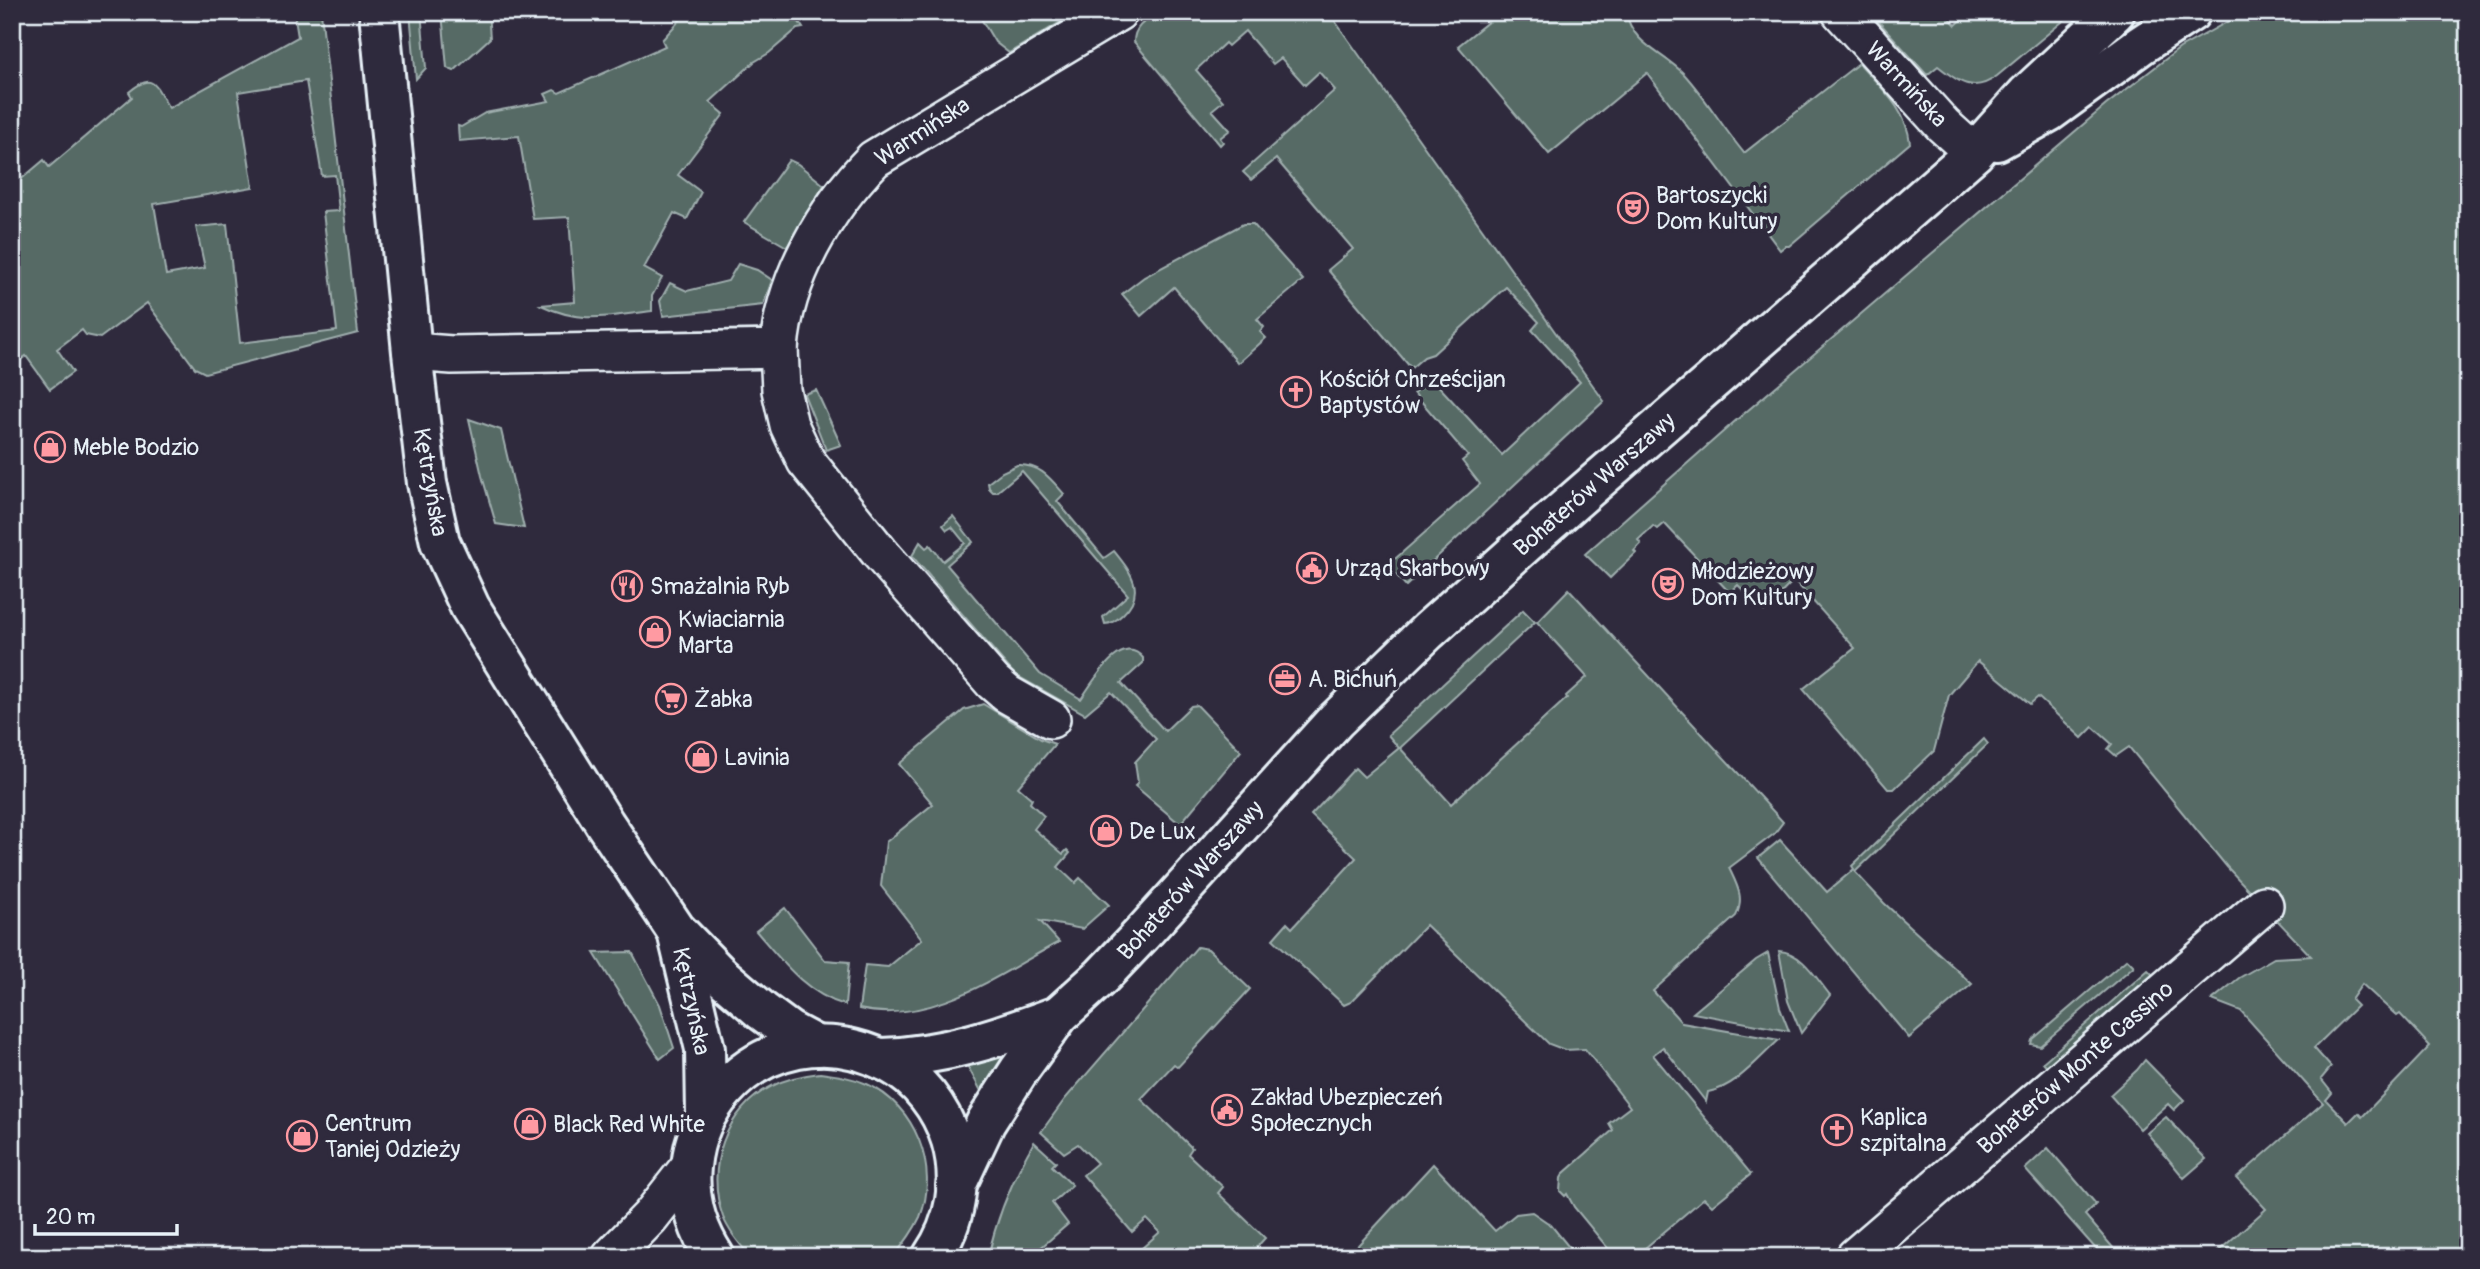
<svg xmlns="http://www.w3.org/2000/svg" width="2480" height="1269" viewBox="0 0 2480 1269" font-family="Pangolin,sans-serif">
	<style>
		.green { fill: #566b65; stroke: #9faeae; stroke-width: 2; fill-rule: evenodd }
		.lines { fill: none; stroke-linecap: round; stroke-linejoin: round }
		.street-casing { stroke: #e8f1f8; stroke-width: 42 }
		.secondary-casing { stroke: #e8f1f8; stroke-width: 44 }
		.street { stroke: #2f2a3d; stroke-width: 37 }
		.secondary { stroke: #2f2a3d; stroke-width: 38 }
		.labels { text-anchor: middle; stroke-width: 7; stroke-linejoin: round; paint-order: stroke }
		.street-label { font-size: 23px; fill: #e8f1f8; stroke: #2f2a3d }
		.poi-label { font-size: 23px; fill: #e8f1f8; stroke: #2f2a3d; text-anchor: start }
	</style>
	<rect width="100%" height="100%" fill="#2f2a3d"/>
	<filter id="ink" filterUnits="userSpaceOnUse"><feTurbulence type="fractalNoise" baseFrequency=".0143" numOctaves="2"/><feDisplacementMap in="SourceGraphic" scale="14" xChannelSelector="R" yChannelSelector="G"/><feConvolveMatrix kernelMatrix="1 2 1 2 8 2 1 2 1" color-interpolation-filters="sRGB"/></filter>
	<g filter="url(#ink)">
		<g class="green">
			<path d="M 294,12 L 321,12 L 358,333 L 205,373 L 195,368 L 147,303 L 100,338 L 86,335 L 82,330 L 57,349 L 73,372 L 50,389 L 26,356 L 12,366 L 12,187 L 44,160 L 49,167 L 132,97 L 129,92 C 155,70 155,87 169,108 L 298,37 ZM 306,81 L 322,176 L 335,175 L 339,211 L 323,212 L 337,331 L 240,343 L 227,224 L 196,227 L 205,268 L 166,275 L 154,204 L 253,187 L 238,92 Z"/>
			<path d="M 410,12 L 421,12 L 426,68 L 416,79 Z"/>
			<path d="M 442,12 L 488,12 L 490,38 L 454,71 L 447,68 Z"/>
			<path d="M 687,12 L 814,12 L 799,22 L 803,28 L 797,29 L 769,53 L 754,62 L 710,102 L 724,114 L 678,175 L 701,192 L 687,219 L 674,213 L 644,268 L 662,278 L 652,296 L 652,311 C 608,316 583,325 541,305 L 575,302 L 569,217 L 533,219 L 519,136 L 459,141 L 458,126 L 461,127 L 485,113 L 549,101 L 545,94 L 554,90 L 559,93 L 665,46 L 662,40 Z"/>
			<path d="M 977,12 L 1077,12 L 1009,53 L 995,42 Z"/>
			<path d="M 1160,12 L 1345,12 L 1335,21 L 1604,401 L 1406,586 L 1388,565 L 1480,484 L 1462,461 L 1468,456 L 1414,393 L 1426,385 L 1435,382 L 1502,455 L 1580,382 L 1532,330 L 1539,322 L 1506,287 L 1433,354 L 1424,357 L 1411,368 L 1328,270 L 1353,249 L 1276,159 L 1251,180 L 1243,172 L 1335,90 L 1319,72 L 1305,85 L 1281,58 L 1273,64 L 1245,31 L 1228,46 L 1225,43 L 1196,70 L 1223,101 L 1212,110 L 1230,130 L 1220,138 L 1223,142 L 1220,145 L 1134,42 C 1134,25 1147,20 1160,12 Z"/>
			<path d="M 1482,12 L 1626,12 C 1632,45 1663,52 1684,74 C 1706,98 1723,128 1744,153 L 1859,63 C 1880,87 1907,109 1910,143 L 1789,246 L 1785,246 L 1780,250 L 1647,73 L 1549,154 L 1458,46 L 1489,21 Z"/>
			<path d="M 1870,12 L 1944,12 L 1956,25 L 1970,12 L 2074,12 L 1997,76 C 1974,94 1958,82 1938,66 L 1927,75 Z"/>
			<path d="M 2245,12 L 2468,12 L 2468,1257 L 2212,1257 L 2266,1209 L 2237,1178 L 2323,1103 L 2241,1011 L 2212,1000 L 2239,978 L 2274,958 L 2311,956 L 2227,867 L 2129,747 L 2116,756 L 2108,749 L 2112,744 L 2093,727 L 2082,738 L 2038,697 L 2030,704 L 1978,661 L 1949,695 L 1934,751 L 1894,789 L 1888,789 L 1803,689 L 1855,648 L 1794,580 L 1764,611 L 1738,585 L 1730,593 L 1664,523 L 1657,529 L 1653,526 L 1638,540 L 1641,544 L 1634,551 L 1636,553 L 1610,578 L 1585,554 L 1733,423 L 2106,105 L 2180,48 ZM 2362,984 L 2397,1016 L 2400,1014 L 2430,1046 L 2362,1117 L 2358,1113 L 2348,1123 L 2326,1100 L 2332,1093 L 2321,1079 L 2331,1067 L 2314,1048 L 2357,1006 L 2351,1000 Z"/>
			<path d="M 789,160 L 798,164 L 824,185 L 787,247 L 744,222 Z"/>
			<path d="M 1243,224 L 1253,224 L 1303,280 L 1257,319 L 1264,327 L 1260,332 L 1266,338 L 1238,363 L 1174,287 L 1141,316 L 1122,294 L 1144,277 Z"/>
			<path d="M 738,264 L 757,270 L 772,280 L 763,305 L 663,316 L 660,301 L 670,283 L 687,291 L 728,281 Z"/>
			<path d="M 816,390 L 841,445 L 826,450 L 804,394 Z"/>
			<path d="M 469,419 L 501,430 L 524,528 L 496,524 L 482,476 Z"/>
			<path d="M 1017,465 C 1040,464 1050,478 1064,494 L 1057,501 L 1104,558 L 1114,551 C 1130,571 1147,591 1123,614 C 1118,619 1112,624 1105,624 L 1103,617 L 1128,595 L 1022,471 L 997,492 L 993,492 L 989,488 L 988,483 L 1002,472 Z"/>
			<path d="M 953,516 L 973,542 L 947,565 L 1040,674 L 1081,699 C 1092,684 1121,631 1143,658 L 1143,663 L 1121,683 L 1165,731 L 1191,706 L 1197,705 L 1241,751 L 1180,824 L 1135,786 L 1138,783 L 1135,762 L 1156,739 L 1111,692 L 1085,714 L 1014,674 L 912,556 L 920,542 L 926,548 L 930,545 L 943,561 L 965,543 L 952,527 L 947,530 L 943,525 Z"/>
			<path d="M 1569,589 L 1783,822 L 1774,834 L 1729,868 C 1737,885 1745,898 1736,916 L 1653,991 L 1682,1023 L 1779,1040 C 1759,1058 1735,1088 1708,1092 L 1706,1102 L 1663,1047 L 1653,1055 L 1751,1174 L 1712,1206 L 1704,1198 L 1644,1249 L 1650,1257 L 1615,1257 L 1574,1207 L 1567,1194 L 1565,1196 L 1560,1191 L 1561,1178 L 1564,1173 L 1613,1130 L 1609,1123 L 1630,1107 L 1585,1049 L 1565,1050 L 1549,1044 L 1426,925 L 1351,1002 L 1344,1005 L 1273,939 L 1287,923 L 1292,928 L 1356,858 L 1311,815 L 1355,768 L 1364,777 L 1399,748 L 1388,735 L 1523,610 L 1535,622 L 1400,748 L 1451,804 L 1567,698 L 1566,696 L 1587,677 L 1537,622 Z"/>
			<path d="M 983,704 L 1041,739 L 1055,744 L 1018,787 L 1032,799 L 1030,803 L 1044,816 L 1034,829 L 1063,854 L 1067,850 L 1070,853 L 1058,867 L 1075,883 L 1080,878 L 1109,905 L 1082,929 L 1040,921 L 1059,942 C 999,974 931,1026 859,1009 L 865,965 L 888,967 L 922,939 L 881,886 L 886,842 L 933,804 L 899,764 L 964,710 Z"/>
			<path d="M 1984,739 L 1988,744 L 1855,872 L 1884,903 L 1972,984 L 1909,1038 L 1758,858 L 1780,840 L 1827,892 L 1854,869 L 1852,866 Z"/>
			<path d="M 785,908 L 825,960 L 849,962 L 845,1005 C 806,994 781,960 756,931 Z"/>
			<path d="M 1197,947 L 1208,949 L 1250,989 L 1178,1067 L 1174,1064 L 1141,1099 L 1192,1148 L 1188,1154 L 1223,1187 L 1218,1193 L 1265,1238 L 1248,1257 L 1132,1257 L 1160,1232 L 1147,1219 L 1132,1232 L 1083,1175 L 1097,1163 L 1078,1144 L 1064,1153 L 1041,1132 L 1065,1099 Z"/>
			<path d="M 1779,951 C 1802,952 1816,978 1830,995 L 1801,1033 L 1788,1001 Z"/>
			<path d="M 632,952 L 660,1005 L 674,1048 L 660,1059 L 594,953 Z"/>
			<path d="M 1768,953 L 1780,1008 L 1789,1031 L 1693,1013 L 1756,960 Z"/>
			<path d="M 2127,959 L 2134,966 L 2040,1046 L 2031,1044 L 2032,1040 Z"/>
			<path d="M 2148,970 L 2155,977 L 2049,1069 L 2043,1062 Z"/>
			<path d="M 1026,1035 L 982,1093 L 967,1065 Z"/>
			<path d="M 2145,1060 L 2184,1100 L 2174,1110 L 2168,1104 L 2140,1129 L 2110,1095 L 2137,1070 Z"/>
			<path d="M 820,1073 C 836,1075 851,1077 867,1084 C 915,1105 940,1168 920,1217 C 913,1232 904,1244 893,1257 L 751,1257 C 740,1245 729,1232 723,1217 C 705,1168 725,1109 772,1086 C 788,1078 803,1075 820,1073 Z"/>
			<path d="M 2166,1117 L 2206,1159 L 2184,1178 L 2147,1133 Z"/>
			<path d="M 1034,1142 L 1056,1162 L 1052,1166 L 1072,1185 L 1052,1203 L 1068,1224 L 1030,1257 L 988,1257 C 997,1216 1013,1178 1034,1142 Z"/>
			<path d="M 2048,1148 L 2096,1204 L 2085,1215 L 2121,1257 L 2103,1257 L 2025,1169 Z"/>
			<path d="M 1433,1164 L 1495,1231 L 1516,1214 L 1532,1212 L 1551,1225 L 1577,1257 L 1347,1257 Z"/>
		</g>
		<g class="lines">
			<g class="street-casing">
				<g id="street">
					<path d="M 1841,12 L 1943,125 L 1974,153"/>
					<path d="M 779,349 L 781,390 L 789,425 L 806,461 L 880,553 L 993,682 L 1007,694 L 1051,719"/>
					<path d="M 412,352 L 452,355 L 779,349 C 784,279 825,209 874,159 L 1118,12"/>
					<path d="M 611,1257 L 650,1217 L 691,1165"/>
					<path d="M 1855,1257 L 2264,905"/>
				</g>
			</g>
			<g class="secondary-casing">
				<g id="secondary">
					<path d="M 379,12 L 412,352 L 427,483 L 440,542 L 470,607 L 605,824 L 676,930 L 720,975 L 762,1011 L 789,1031 L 817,1046"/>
					<path d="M 1997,141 L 2049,112 L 2141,45 L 2191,12"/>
					<path d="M 677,932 L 705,1049 L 706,1115"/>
					<path d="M 881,1058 C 944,1056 1000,1037 1059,1015"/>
					<path d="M 956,1186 L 986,1122 L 1020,1069 L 1059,1015 L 1102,976 L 1142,934 L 1336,720 L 1428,631 L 1535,535 L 1974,153 L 2027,94 L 2115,12"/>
					<path d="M 715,1257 C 636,1137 762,996 889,1063 C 919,1079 941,1108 951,1140 C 963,1181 956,1222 932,1257"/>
				</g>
			</g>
			<use href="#street" class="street"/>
			<use href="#secondary" class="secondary"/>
		</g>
	</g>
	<defs>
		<g id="theatre-ring" transform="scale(1.575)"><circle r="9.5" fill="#2f2a3d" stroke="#ff9aa2" stroke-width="1.5"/><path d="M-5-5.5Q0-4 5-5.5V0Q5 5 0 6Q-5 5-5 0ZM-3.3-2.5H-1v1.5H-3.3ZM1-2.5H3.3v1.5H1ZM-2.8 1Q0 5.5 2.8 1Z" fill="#ff9aa2"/></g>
		<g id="church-ring" transform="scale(1.575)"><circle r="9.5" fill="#2f2a3d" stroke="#ff9aa2" stroke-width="1.5"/><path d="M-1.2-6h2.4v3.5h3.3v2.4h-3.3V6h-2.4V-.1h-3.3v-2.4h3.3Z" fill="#ff9aa2"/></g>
		<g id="shop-ring" transform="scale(1.575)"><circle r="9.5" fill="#2f2a3d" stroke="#ff9aa2" stroke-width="1.5"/><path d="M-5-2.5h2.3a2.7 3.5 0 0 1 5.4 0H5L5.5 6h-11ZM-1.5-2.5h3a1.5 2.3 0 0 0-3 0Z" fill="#ff9aa2"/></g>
		<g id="civic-ring" transform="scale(1.575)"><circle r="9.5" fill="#2f2a3d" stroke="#ff9aa2" stroke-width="1.5"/><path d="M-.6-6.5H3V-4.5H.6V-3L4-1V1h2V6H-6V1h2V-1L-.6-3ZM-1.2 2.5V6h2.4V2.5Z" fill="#ff9aa2"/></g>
		<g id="restaurant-ring" transform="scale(1.575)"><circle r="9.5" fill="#2f2a3d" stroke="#ff9aa2" stroke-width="1.5"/><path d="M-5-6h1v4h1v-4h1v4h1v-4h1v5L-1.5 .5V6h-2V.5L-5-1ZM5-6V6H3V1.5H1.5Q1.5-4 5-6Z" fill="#ff9aa2"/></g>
		<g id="office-ring" transform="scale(1.575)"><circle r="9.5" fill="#2f2a3d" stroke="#ff9aa2" stroke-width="1.5"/><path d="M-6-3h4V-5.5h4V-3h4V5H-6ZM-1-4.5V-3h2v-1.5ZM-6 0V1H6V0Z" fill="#ff9aa2"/></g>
		<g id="supermarket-ring" transform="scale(1.575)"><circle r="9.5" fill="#2f2a3d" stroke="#ff9aa2" stroke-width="1.5"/><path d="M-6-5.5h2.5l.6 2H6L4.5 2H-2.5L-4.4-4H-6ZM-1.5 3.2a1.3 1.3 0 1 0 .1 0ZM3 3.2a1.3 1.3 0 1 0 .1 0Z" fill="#ff9aa2"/></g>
	</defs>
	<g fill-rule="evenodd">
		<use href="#theatre-ring" x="1633" y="208"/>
		<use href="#church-ring" x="1296" y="392"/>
		<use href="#shop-ring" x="50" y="447"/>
		<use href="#civic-ring" x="1312" y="568"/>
		<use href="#theatre-ring" x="1668" y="584"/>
		<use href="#restaurant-ring" x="627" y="586"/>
		<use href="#shop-ring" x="655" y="632"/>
		<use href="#office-ring" x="1285" y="679"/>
		<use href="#supermarket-ring" x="671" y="699"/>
		<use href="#shop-ring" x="701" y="757"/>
		<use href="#shop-ring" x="1106" y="831"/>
		<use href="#civic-ring" x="1227" y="1110"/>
		<use href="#shop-ring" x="530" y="1124"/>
		<use href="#church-ring" x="1837" y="1130"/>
		<use href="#shop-ring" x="302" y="1136"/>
	</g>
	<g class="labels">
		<g class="street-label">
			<text transform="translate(1907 84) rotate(47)" y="8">Warmińska</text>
			<text transform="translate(922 131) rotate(-33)" y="8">Warmińska</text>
			<text transform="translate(431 482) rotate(80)" y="8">Kętrzyńska</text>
			<text transform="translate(1594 484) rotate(-41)" y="8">Bohaterów Warszawy</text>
			<text transform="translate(1190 880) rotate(-48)" y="8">Bohaterów Warszawy</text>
			<text transform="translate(692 1001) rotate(78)" y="8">Kętrzyńska</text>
			<text transform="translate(2075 1067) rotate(-41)" y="8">Bohaterów Monte Cassino</text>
		</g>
		<g class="poi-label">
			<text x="1656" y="203">Bartoszycki<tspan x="1656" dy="26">Dom Kultury</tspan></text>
			<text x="1319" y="387">Kościół Chrześcijan<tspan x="1319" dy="26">Baptystów</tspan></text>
			<text x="73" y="455">Meble Bodzio</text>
			<text x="1335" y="576">Urząd Skarbowy</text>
			<text x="1691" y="579">Młodzieżowy<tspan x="1691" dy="26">Dom Kultury</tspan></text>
			<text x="650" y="594">Smażalnia Ryb</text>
			<text x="678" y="627">Kwiaciarnia<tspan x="678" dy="26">Marta</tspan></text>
			<text x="1308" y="687">A. Bichuń</text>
			<text x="694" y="707">Żabka</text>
			<text x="724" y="765">Lavinia</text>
			<text x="1129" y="839">De Lux</text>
			<text x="1250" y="1105">Zakład Ubezpieczeń<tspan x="1250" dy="26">Społecznych</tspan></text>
			<text x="1860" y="1125">Kaplica<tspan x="1860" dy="26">szpitalna</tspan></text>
			<text x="325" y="1131">Centrum<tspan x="325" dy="26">Taniej Odzieży</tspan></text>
			<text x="553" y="1132">Black Red White</text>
		</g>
	</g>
	<rect width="2480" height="1269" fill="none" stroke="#2f2a3d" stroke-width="42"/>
	<rect x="21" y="21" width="2438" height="1227" fill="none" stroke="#e8f1f8" stroke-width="2.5" filter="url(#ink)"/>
	<path d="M35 1224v10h142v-10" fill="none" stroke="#e8f1f8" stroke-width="3.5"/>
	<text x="46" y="1224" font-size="21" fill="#e8f1f8" stroke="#2f2a3d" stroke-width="5" paint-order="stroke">20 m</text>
</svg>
